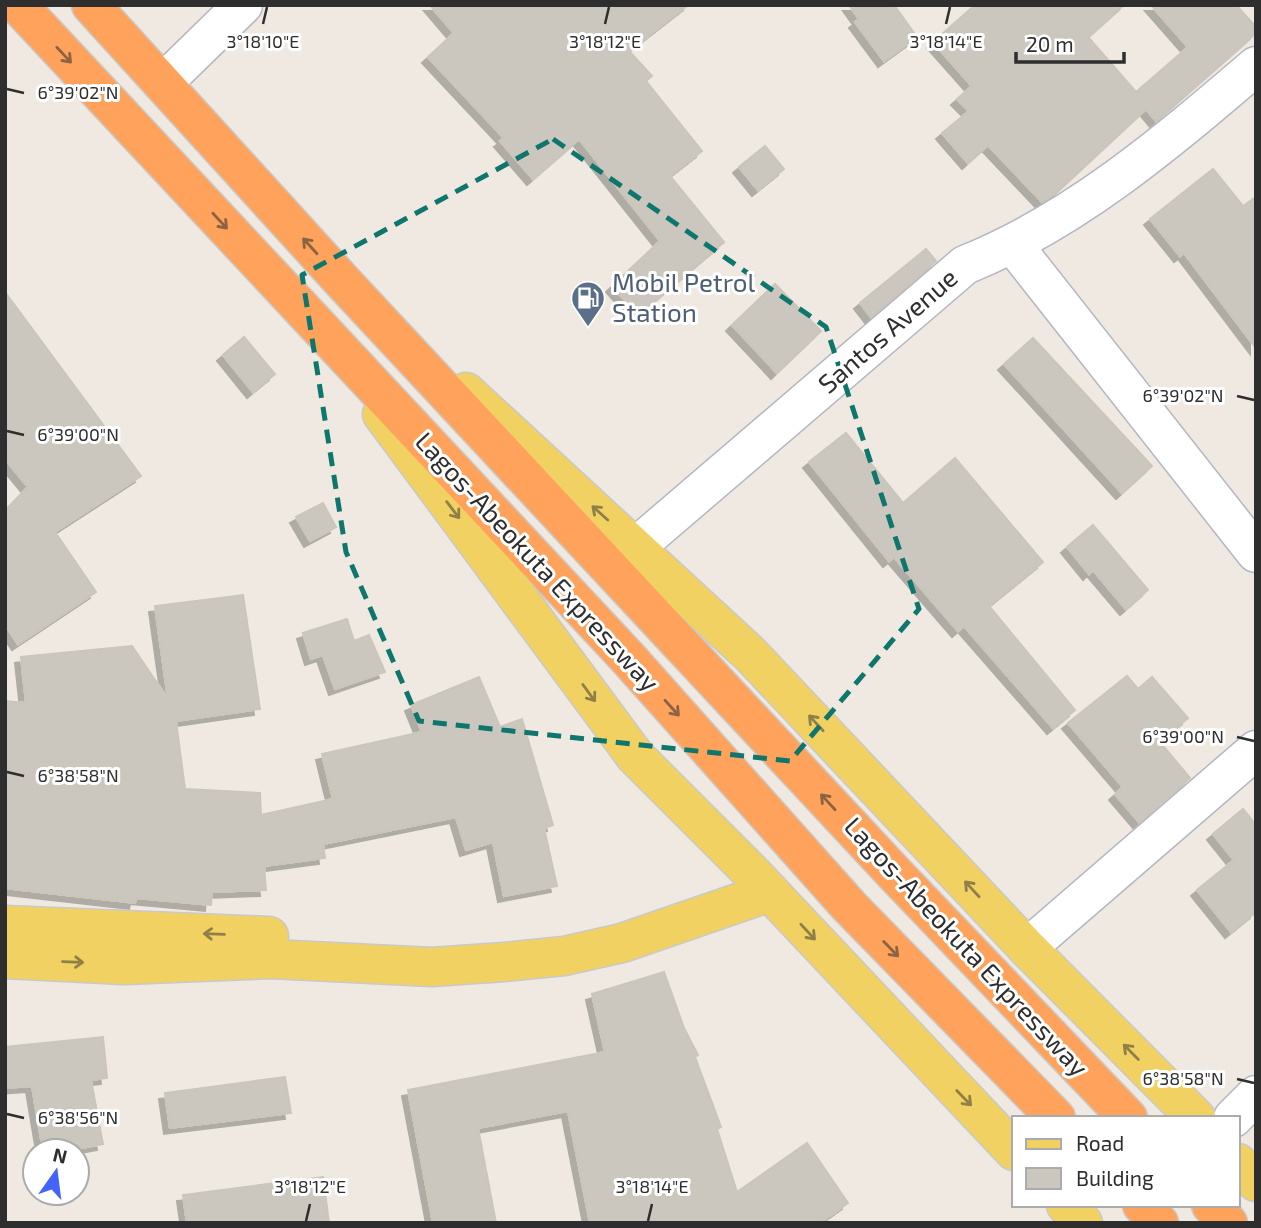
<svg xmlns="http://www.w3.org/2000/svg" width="1261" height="1228" viewBox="0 0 1261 1228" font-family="'Exo 2',sans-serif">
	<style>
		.building { fill: #cbc7bf; stroke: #cbc5ba; stroke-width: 2; filter: url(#shadow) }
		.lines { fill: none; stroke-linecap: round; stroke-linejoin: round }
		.street-casing { stroke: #b4b7c1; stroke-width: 41 }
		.primary-casing { stroke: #c9c9c9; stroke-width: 41 }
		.highway-casing { stroke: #c9c9c9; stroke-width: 41 }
		.street { stroke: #fff; stroke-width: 38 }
		.primary { stroke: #f2d163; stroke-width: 38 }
		.highway { stroke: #ffa35c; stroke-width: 38 }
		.oneway { stroke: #8c6343 }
		.oneway2 { stroke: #908048 }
		.marked { fill: none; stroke: #0f766e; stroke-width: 5; stroke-dasharray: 14 9; stroke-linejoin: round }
		.ticks { fill: none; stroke: #2e2e2e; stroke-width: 2.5 }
		.labels { text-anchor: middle; stroke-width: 6; stroke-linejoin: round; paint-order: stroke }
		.service-label { font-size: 26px; fill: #4e5e75; stroke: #fff; text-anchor: start }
		.street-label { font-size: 26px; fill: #2e2e2e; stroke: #fff }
		.ticks-label { font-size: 18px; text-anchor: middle; fill: #2e2e2e; stroke: #fff; stroke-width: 6; stroke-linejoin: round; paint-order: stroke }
	</style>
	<defs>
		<filter id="shadow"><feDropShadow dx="-6" dy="6" stdDeviation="0" flood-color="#0004"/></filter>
	</defs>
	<rect width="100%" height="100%" fill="#efe9e1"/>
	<g class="building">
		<path d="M 430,5 L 688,5 L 629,51 L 652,76 L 646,81 L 702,151 L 670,176 L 724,242 L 638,315 L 612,286 L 660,241 L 579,139 L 533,179 L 500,141 L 504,138 L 428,57 L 454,33 Z"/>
		<path d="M 849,5 L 894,5 L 917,37 L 884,61 L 855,22 L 859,19 Z"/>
		<path d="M 975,5 L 1124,5 L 1088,37 L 1136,92 L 1188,47 L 1151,5 L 1236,5 L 1256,27 L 1256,33 L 1156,121 L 1146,109 L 1056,193 L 1042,202 L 988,145 L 968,163 L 942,133 L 969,111 L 957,99 L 972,86 L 933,42 Z"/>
		<path d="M 765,146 L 784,169 L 758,190 L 739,167 Z"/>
		<path d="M 1213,169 L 1243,206 L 1256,197 L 1256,348 L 1184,253 L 1180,256 L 1150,219 Z"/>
		<path d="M 926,249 L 936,261 L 871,317 L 860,303 Z"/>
		<path d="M 775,284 L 821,331 L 777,373 L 732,325 Z"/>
		<path d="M 5,292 L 141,476 L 55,532 L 96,592 L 18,644 L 5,625 L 5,511 L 28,487 L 5,459 Z"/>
		<path d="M 244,337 L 275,374 L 253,392 L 223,355 Z"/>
		<path d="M 1033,338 L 1152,466 L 1122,493 L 1004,364 Z"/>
		<path d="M 846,433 L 903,503 L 955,458 L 1043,562 L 989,606 L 1075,710 L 1053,728 L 964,626 L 958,631 L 894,557 L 889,561 L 809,462 Z"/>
		<path d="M 323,503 L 336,527 L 310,541 L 296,517 Z"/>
		<path d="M 1093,525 L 1148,590 L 1126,609 L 1093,570 L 1089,574 L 1067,547 Z"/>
		<path d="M 243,595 L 260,709 L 176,721 L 185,789 L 260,793 L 261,815 L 333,799 L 322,754 L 422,732 L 411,705 L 479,677 L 500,727 L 522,719 L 553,825 L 544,828 L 557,886 L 504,896 L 493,842 L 466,850 L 456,817 L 323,844 L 325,858 L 264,866 L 266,890 L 212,892 L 211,905 L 136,898 L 135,903 L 5,888 L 5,701 L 26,703 L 21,657 L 132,646 L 168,699 L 155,606 Z"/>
		<path d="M 347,619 L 354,641 L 369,635 L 385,672 L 335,689 L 323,655 L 311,659 L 303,633 Z"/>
		<path d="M 1127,676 L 1138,689 L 1152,677 L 1188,718 L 1159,741 L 1190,778 L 1139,822 L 1115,794 L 1123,787 L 1068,723 Z"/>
		<path d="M 1243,809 L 1256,825 L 1256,912 L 1231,932 L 1197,890 L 1234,860 L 1213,834 Z"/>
		<path d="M 664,972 L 684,1028 L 698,1055 L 695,1057 L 721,1127 L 717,1129 L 737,1192 L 807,1143 L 848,1203 L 820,1223 L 590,1223 L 568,1111 L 478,1128 L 496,1223 L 433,1223 L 408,1090 L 605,1052 L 592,994 Z"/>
		<path d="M 103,1037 L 107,1078 L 91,1080 L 103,1144 L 66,1151 L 43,1151 L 32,1086 L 5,1088 L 5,1047 Z"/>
		<path d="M 285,1077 L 291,1113 L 170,1128 L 165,1093 Z"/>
		<path d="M 323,1177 L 329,1223 L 187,1223 L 183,1195 Z"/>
	</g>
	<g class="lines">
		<g class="street-casing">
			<g id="street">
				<path d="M 163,83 L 243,5"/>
				<path d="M 1014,246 L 1256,553"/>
				<path d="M 637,546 L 965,265 C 1075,221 1167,142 1256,66"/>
				<path d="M 1027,948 L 1256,750"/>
				<path d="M 1233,1118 L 1256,1095"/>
			</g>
		</g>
		<g class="primary-casing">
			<g id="primary">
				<path d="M 466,392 L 751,655 L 1027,948 L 1196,1118"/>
				<path d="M 382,414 L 635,756 L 752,873 L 1014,1151"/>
				<path d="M 5,925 L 269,936"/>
				<path d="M 5,959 L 124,965 L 271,959 L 432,967 L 504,962 L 564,956 L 622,943 L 770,892"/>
				<path d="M 1238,1163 L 1256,1182"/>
				<path d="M 1066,1205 L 1083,1223"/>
			</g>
		</g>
		<g class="highway-casing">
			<g id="highway">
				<path d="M 18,5 L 627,657 L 849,906 L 1056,1118"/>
				<path d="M 91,5 L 343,282 L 895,874 L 1128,1118"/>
				<path d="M 1142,1205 L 1159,1223"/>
				<path d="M 1211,1205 L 1228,1223"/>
			</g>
		</g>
		<use href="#street" class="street"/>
		<use href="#primary" class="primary"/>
		<use href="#highway" class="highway"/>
	</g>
	<defs><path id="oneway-shaft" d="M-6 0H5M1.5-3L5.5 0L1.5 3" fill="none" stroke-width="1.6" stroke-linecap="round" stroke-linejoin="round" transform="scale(1.75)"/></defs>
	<g class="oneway">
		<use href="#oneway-shaft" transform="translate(64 55) rotate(47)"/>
		<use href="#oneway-shaft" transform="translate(220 221) rotate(47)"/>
		<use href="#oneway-shaft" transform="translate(310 246) rotate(-132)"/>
		<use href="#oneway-shaft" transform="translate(672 708) rotate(48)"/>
		<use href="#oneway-shaft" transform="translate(828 802) rotate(-133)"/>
		<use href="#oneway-shaft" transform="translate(891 949) rotate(46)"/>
	</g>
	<g class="oneway2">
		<use href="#oneway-shaft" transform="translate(453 510) rotate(53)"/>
		<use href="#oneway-shaft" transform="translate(600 513) rotate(-138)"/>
		<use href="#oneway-shaft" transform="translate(589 693) rotate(54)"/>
		<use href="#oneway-shaft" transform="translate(816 723) rotate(-133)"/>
		<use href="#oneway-shaft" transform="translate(972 889) rotate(-133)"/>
		<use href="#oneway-shaft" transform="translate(808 932) rotate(47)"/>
		<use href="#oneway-shaft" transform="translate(214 934) rotate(-178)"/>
		<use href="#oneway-shaft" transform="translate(73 962) rotate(2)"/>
		<use href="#oneway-shaft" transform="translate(1131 1052) rotate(-135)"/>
		<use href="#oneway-shaft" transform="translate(964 1098) rotate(46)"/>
	</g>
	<path class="marked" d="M 553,139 L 826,327 L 919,609 L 790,761 L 419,721 L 346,552 L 302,275 Z"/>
	<path class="ticks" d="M 263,24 L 267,7M 605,24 L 609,7M 946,24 L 950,7M 7,89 L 24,93M 1237,396 L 1254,400M 7,431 L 24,435M 1237,737 L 1254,741M 7,772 L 24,776M 1237,1079 L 1254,1083M 7,1114 L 24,1118M 306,1221 L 310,1204M 648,1221 L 652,1204"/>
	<defs>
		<g id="fuel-pin" transform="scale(1.75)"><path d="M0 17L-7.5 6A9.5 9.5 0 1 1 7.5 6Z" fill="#5c6f8a" stroke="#fff"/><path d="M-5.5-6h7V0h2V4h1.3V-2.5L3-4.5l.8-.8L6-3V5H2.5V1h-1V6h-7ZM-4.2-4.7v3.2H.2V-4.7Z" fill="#fff"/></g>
	</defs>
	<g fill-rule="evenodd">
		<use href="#fuel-pin" x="588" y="298"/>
	</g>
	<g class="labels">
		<g class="service-label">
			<text x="612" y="292">Mobil Petrol<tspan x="612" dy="30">Station</tspan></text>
		</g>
		<g class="street-label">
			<text transform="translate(888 331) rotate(-41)" y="9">Santos Avenue</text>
			<text transform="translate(537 562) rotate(47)" y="9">Lagos-Abeokuta Expressway</text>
			<text transform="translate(966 947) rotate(47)" y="9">Lagos-Abeokuta Expressway</text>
		</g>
	</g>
	<g class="ticks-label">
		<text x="263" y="48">3°18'10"E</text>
		<text x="605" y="48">3°18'12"E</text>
		<text x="946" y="48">3°18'14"E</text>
		<text x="78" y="99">6°39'02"N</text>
		<text x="1183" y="402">6°39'02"N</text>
		<text x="78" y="441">6°39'00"N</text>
		<text x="1183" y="743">6°39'00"N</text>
		<text x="78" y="782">6°38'58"N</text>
		<text x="1183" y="1085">6°38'58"N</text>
		<text x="78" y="1124">6°38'56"N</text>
		<text x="310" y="1193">3°18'12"E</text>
		<text x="652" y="1193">3°18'14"E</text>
	</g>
	<rect width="1261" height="1228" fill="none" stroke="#2e2e2e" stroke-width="14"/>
	<rect x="1012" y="1116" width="228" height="91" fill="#ffffff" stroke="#ababab" stroke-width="2"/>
	<rect x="1026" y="1139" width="35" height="10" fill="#f2d163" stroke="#ababab" stroke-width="2"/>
	<text x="1076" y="1151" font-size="21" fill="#2e2e2e">Road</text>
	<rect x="1026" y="1168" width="35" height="21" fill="#cbc7bf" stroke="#ababab" stroke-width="2"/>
	<text x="1076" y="1186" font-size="21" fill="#2e2e2e">Building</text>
	<g transform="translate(56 1172) rotate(14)"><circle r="33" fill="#ffffff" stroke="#ababab" stroke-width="2"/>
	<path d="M0-5L12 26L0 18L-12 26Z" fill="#4264fb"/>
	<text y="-10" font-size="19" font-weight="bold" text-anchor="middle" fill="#2e2e2e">N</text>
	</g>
	<path d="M1016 52v10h108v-10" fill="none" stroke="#2e2e2e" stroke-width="3.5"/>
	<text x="1026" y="52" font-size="21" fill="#2e2e2e" stroke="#ffffff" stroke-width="5" paint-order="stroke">20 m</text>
</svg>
